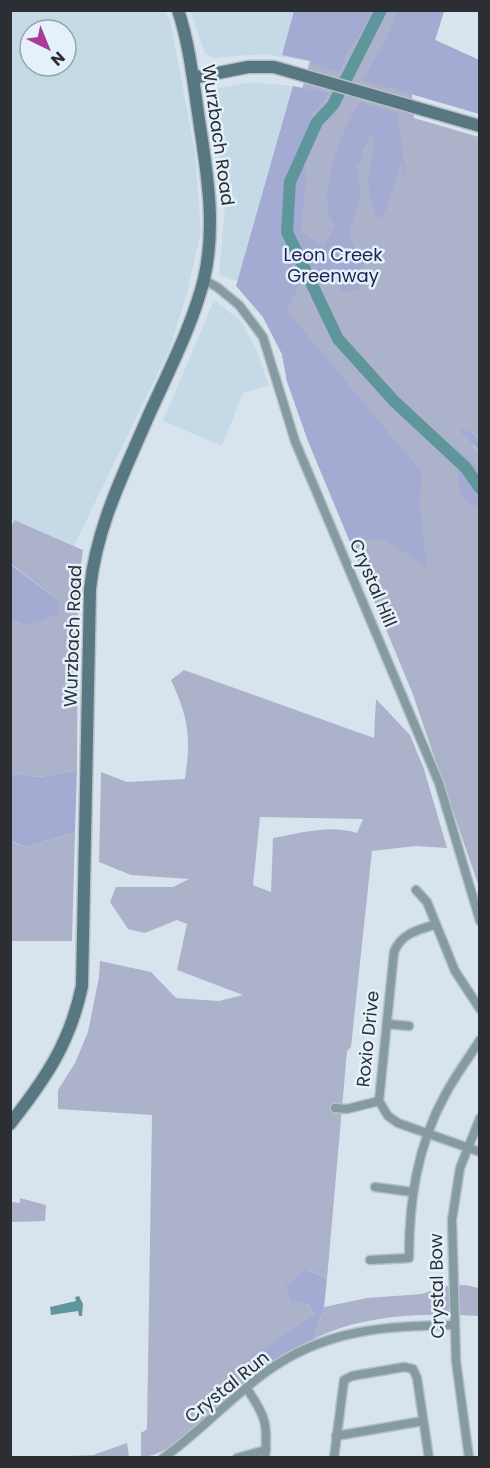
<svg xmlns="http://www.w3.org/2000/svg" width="490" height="1468" viewBox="0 0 490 1468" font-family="Poppins,sans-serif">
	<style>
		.built { fill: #c6d9e7; fill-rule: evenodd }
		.green { fill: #adb2cb; fill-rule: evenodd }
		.forest { fill: #a4abd3 }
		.water { fill: #5f969b }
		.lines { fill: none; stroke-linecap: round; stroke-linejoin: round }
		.river { stroke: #5f969b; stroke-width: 12 }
		.street-casing { stroke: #b5c0c8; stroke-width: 11 }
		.secondary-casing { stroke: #b5c0c8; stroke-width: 15 }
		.street { stroke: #859aa1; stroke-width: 8 }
		.secondary { stroke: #577782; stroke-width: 12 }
		.labels { text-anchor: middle; stroke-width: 5; stroke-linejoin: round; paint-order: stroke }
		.street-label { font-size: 18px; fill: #2b2f33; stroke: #e5f1fa }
		.park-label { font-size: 18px; fill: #202254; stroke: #e5f1fa }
	</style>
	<rect width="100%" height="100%" fill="#d8e4ed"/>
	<g class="built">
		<path d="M 11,11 L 165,11 L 170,20 L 195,152 L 201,231 L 187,293 L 170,348 L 74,546 L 11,519 ZM 30,30 L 66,30 L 66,66 L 30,66 Z"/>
		<path d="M 190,11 L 324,11 L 310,61 L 263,54 L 213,58 L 205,53 Z"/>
		<path d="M 251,82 L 293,86 L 238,281 L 219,275 L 225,205 L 210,94 L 214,89 Z"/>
		<path d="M 214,300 L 241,321 L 256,349 L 269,386 L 243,393 L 222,446 L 163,421 Z"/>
	</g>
	<g class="green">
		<path d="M 324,11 L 444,11 L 435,40 L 479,60 L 412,94 L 414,118 L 479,137 L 479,439 L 471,431 L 473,446 L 480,452 L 479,887 L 412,692 L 308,441 L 287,381 L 282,354 L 263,317 L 238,281 L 293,86 L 302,89 Z"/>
		<path d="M 14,520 L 83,550 L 78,584 L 77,770 L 40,777 L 11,773 L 11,621 L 29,626 L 58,600 L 11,564 L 10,530 Z"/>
		<path d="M 184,670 L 374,738 L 376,699 L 410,735 L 424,769 L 447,848 L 416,846 L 372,851 L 351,1047 L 347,1051 L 327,1279 L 306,1269 L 308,1304 L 314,1314 L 247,1361 L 253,1375 C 228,1398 175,1457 141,1457 L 141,1433 L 147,1429 L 152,1115 L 58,1109 L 58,1090 L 75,1063 L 88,1032 L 99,977 L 100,961 L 151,972 L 176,998 L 219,1001 L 243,995 L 177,970 L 187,924 L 177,920 L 145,933 L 128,929 L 110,902 L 116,887 L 173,887 L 189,879 L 131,875 L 99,862 L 101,772 L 127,782 L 185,779 C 191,737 189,719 171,680 ZM 260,817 L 362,819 L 363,819 L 357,833 C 331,824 300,833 273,838 L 271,892 L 253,885 Z"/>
		<path d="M 75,832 L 72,941 L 11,941 L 10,841 L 27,847 Z"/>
		<path d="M 11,1197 L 12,1202 L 20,1203 L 20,1198 L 46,1205 L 45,1221 L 11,1222 Z"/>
		<path d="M 465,1285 L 479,1288 L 479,1316 C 425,1313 364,1314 314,1339 L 324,1307 L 367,1298 L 422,1294 L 444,1286 Z"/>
		<path d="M 127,1443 L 129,1457 L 46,1457 L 93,1455 Z"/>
	</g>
	<g class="forest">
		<path d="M 399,10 L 444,11 L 435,40 L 479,60 L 479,114 L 363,80 L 387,37 Z"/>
		<path d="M 294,11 L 294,10 L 375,11 L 348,52 L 339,73 L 310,61 L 282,55 Z"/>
		<path d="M 293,86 L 329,93 L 313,114 L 302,146 L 306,182 L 301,232 L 324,246 L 335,225 C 313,202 343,125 360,102 L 397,113 L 407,183 L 401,162 L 386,210 L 378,220 C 371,204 367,191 369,174 C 371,159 377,147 373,132 L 363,150 L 359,166 L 356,164 C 358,174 360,186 360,197 C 359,212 347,224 351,239 C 354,250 364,254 364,268 L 360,270 L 366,282 L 358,290 L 344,292 L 329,277 L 322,284 L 304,274 L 287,311 L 421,471 L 420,510 L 427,567 L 384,539 L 350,541 L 308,441 L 287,381 L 282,354 L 263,317 L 236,286 Z"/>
		<path d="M 460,429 L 471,431 L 479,439 L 479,451 L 462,434 Z"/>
		<path d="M 455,447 L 479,468 L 479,507 L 475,508 L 460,495 Z"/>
		<path d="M 10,564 L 58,600 L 59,613 L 29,626 L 11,621 Z"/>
		<path d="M 77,770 L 75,832 L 27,847 L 11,841 L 11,773 L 40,777 Z"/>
		<path d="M 306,1269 L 327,1279 L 324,1307 L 314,1339 L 290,1351 L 253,1375 L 246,1361 L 314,1314 L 308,1304 L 291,1301 L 286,1285 Z"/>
	</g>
	<path class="water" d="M 79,1296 L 83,1304 L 82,1316 L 79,1316 L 78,1311 L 51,1315 L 50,1307 L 76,1301 L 75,1297 Z"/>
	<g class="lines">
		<path class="river" d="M 381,10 L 333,105 L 317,122 L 290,182 L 287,232 L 338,339 L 394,401 L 466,468 L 480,488"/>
		<g class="street-casing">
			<g id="street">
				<path d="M 204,280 L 217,287 L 239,305 L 263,337 L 295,441 L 439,783 L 480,921"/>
				<path d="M 416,890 L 427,902 L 455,971 L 480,1009"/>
				<path d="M 434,925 C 417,930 401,934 394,952 L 379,1101 L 388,1116 L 398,1123 L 480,1152"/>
				<path d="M 387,1024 L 409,1026"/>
				<path d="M 335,1108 L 347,1109 L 379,1101"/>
				<path d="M 375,1187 L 412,1192"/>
				<path d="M 370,1260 L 409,1258 C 409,1201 417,1146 445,1095 C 455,1076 468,1059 480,1040"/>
				<path d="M 247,1389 C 266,1416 268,1425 265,1458"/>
				<path d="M 336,1436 L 423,1421"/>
				<path d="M 163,1458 C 200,1432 230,1398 266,1372 C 325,1329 385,1326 455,1325"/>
				<path d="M 237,1458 L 266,1450"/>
				<path d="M 334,1458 L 344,1380 L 352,1376 L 404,1367 L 413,1369 L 417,1378 L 429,1458"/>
				<path d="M 469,1458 L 456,1361 L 452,1220 L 460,1168 L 480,1118"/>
			</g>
		</g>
		<g class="secondary-casing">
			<g id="secondary">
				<path d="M 193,78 L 248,67 L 274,67 L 480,126"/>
				<path d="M 10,1124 C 46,1078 70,1043 82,986 L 90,589 C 96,530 121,479 144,426 C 164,380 192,328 204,279 C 217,223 206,168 198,113 C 193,79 189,43 178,10"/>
			</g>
		</g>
		<use href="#street" class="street"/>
		<use href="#secondary" class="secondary"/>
	</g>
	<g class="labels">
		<g class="street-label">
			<text transform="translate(218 135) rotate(82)" y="6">Wurzbach Road</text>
			<text transform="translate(373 583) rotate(67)" y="6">Crystal Hill</text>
			<text transform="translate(73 636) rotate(-88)" y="6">Wurzbach Road</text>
			<text transform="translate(368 1039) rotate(-84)" y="6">Roxio Drive</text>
			<text transform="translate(437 1286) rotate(-91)" y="6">Crystal Bow</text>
			<text transform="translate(227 1387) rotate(-39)" y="6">Crystal Run</text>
		</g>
		<g class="park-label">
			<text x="333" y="261">Leon Creek<tspan x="333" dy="21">Greenway</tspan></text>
		</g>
	</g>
	<rect width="490" height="1468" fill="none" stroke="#2b2f33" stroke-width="24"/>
	<g transform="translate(48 48) rotate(137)"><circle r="28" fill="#e5f1fa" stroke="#9ba3aa" stroke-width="1.5"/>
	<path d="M0-4.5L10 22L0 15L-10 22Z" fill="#a93b99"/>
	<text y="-9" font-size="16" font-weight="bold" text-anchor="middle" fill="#2b2f33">N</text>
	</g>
</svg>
